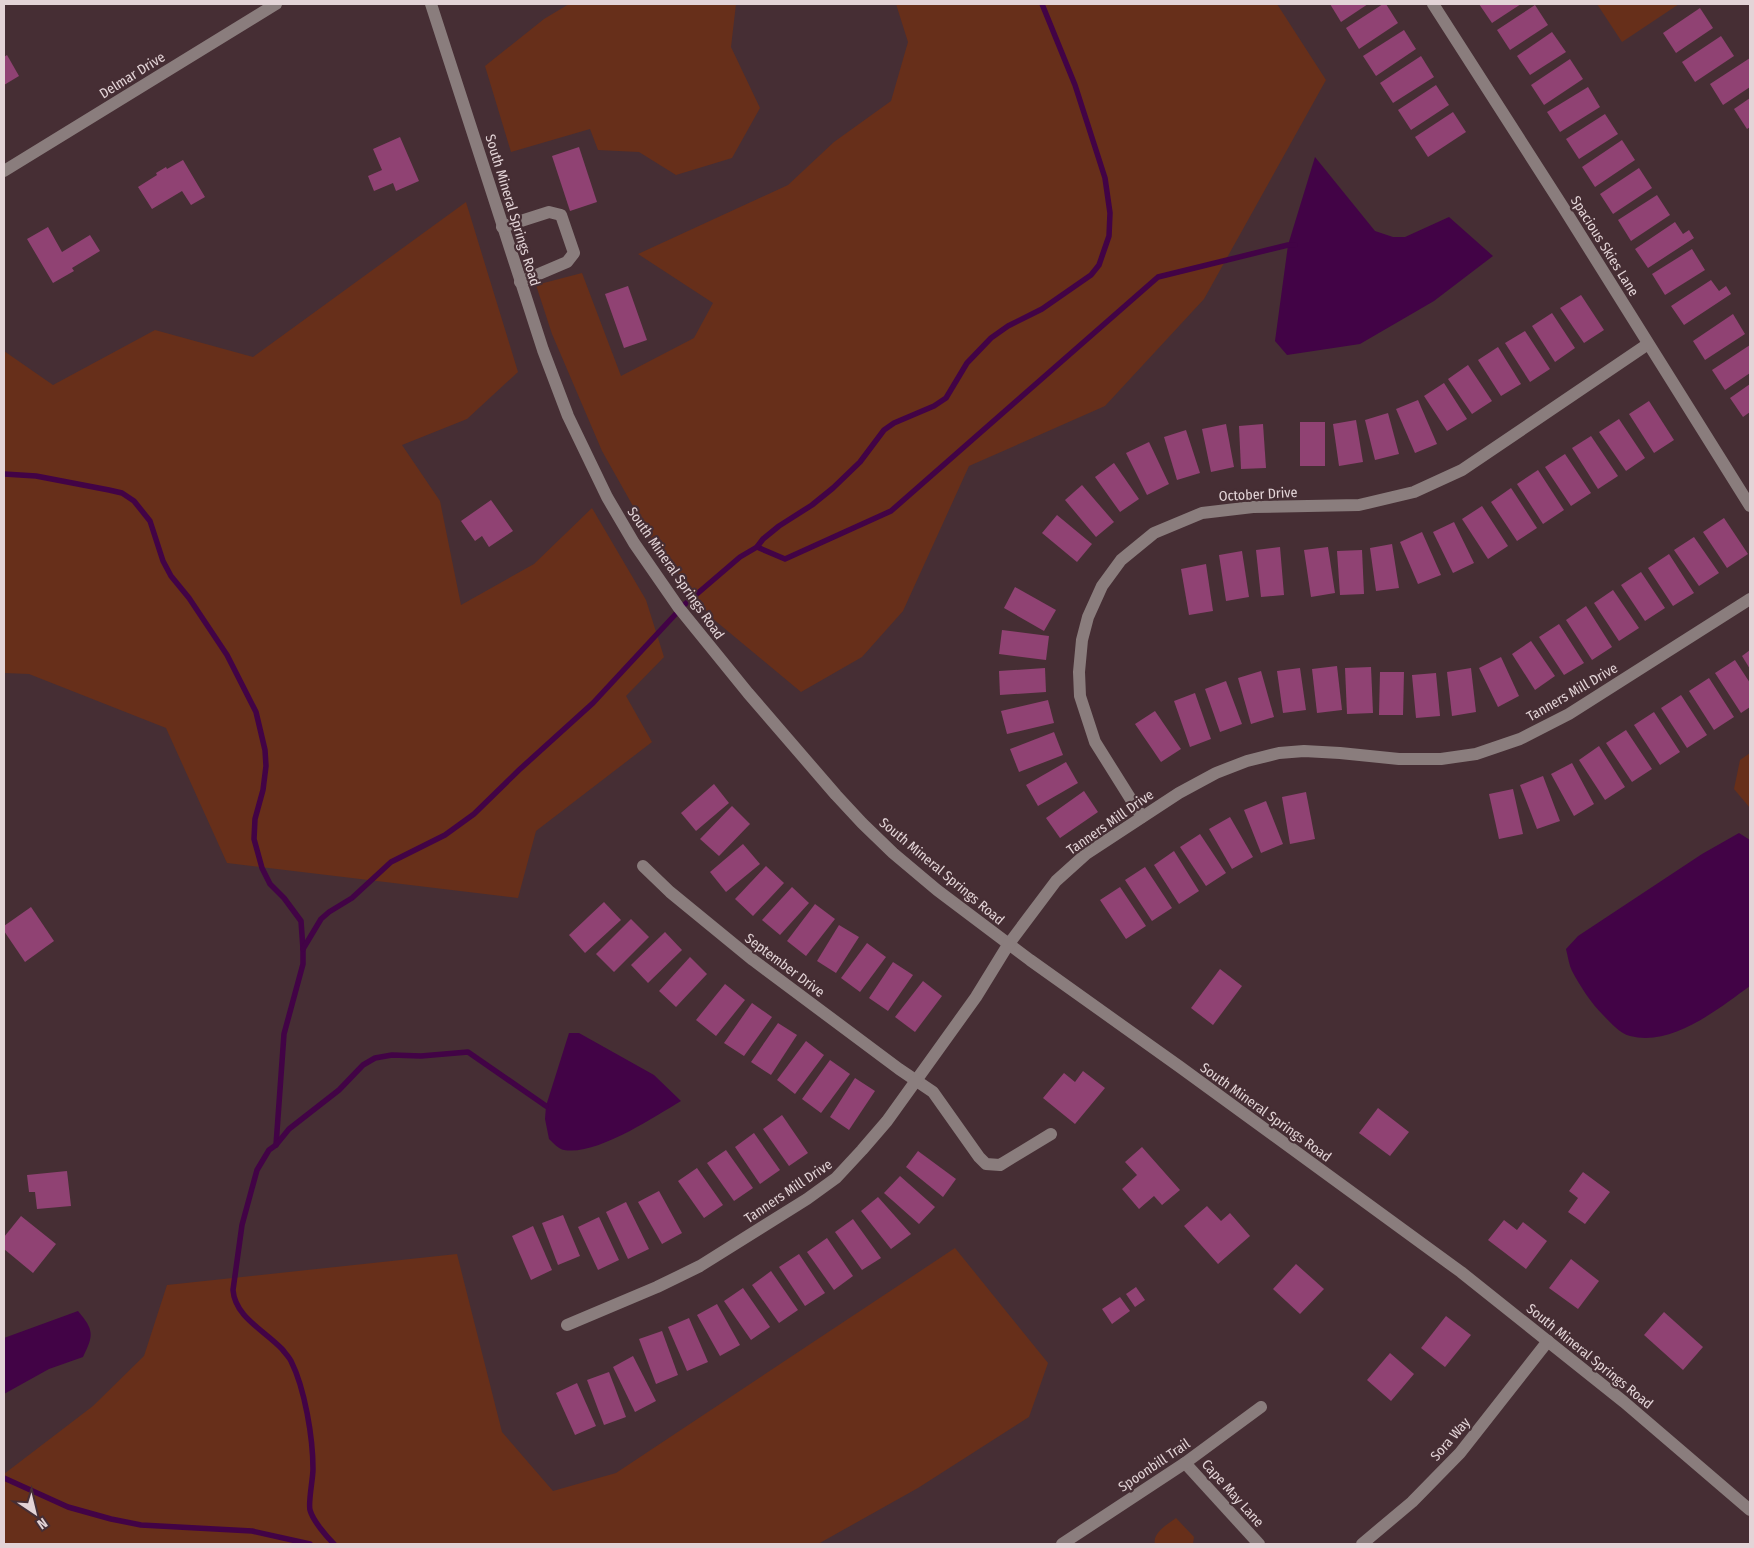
<svg xmlns="http://www.w3.org/2000/svg" width="1754" height="1548" viewBox="0 0 1754 1548" font-family="'Fira Sans Condensed',sans-serif">
	<style>
		.green { fill: #672f1a }
		.water { fill: #420346 }
		.lines { fill: none; stroke-linecap: round; stroke-linejoin: round }
		.stream { stroke: #420346; stroke-width: 5.5 }
		.building { fill: #904273 }
		.minor { stroke: #8a7d7d; stroke-width: 12 }
		.labels { text-anchor: middle; stroke-width: 4.5; stroke-linejoin: round; paint-order: stroke }
		.street-label { font-size: 14px; fill: #e3d4d7; stroke: #462e34 }
	</style>
	<rect width="100%" height="100%" fill="#462e34"/>
	<g class="green">
		<path d="M 569,4 L 736,4 L 731,47 L 760,108 L 732,158 L 676,175 L 639,152 L 598,150 L 590,129 L 511,152 L 485,66 L 544,19 Z"/>
		<path d="M 896,4 L 1277,4 L 1326,80 L 1204,299 L 1105,406 L 969,466 L 903,611 L 862,657 L 801,692 L 712,618 L 651,538 L 602,451 L 552,334 L 536,285 L 582,273 L 621,376 L 694,338 L 713,303 L 638,254 L 788,185 L 834,142 L 891,101 L 908,42 Z"/>
		<path d="M 1597,4 L 1679,4 L 1622,42 Z"/>
		<path d="M 466,202 L 518,372 L 467,419 L 402,445 L 440,501 L 461,605 L 534,564 L 592,508 L 646,600 L 664,657 L 626,696 L 652,742 L 536,831 L 518,898 L 227,863 L 166,728 L 29,674 L 4,673 L 4,351 L 53,385 L 155,330 L 253,357 Z"/>
		<path d="M 1750,753 L 1750,808 L 1734,789 L 1740,760 Z"/>
		<path d="M 955,1248 L 1048,1363 L 1029,1417 L 918,1488 L 818,1544 L 4,1544 L 4,1474 L 93,1406 L 144,1356 L 167,1285 L 457,1254 L 502,1432 L 553,1491 L 616,1473 Z"/>
		<path d="M 1176,1518 L 1194,1537 L 1193,1544 L 1155,1544 C 1152,1533 1168,1524 1176,1518 Z"/>
	</g>
	<g class="water">
		<path d="M 1315,157 L 1375,231 L 1393,237 L 1405,237 L 1449,217 L 1493,256 L 1434,301 L 1360,344 L 1287,355 L 1275,341 L 1288,245 Z"/>
		<path d="M 1739,833 L 1750,840 L 1750,986 C 1718,1009 1672,1047 1630,1036 C 1619,1033 1611,1023 1603,1015 C 1591,1003 1580,986 1572,971 C 1569,965 1568,957 1566,949 L 1578,936 L 1702,854 Z"/>
		<path d="M 569,1033 L 579,1033 L 654,1075 L 681,1101 C 654,1117 596,1156 564,1150 C 559,1149 553,1143 549,1139 L 545,1119 L 546,1106 Z"/>
		<path d="M 78,1311 C 94,1330 94,1335 83,1357 L 49,1369 L 4,1394 L 4,1338 Z"/>
	</g>
	<g class="lines">
		<g class="stream">
			<path d="M 4,474 L 36,476 L 109,490 L 122,493 L 134,501 L 150,521 L 163,561 L 171,576 L 189,598 L 227,655 L 256,712 L 265,750 L 266,766 L 263,790 L 255,819 L 254,839 L 262,868 L 270,884 L 284,898 L 301,921 L 303,949 L 303,964 L 284,1034 L 276,1145"/>
			<path d="M 757,547 L 785,559 L 891,511 L 1158,277 L 1288,245 L 1295,245"/>
			<path d="M 303,949 L 321,919 L 329,912 L 352,898 L 391,862 L 445,835 L 474,814 L 519,770 L 593,703 L 684,605 L 740,557 L 757,547 L 763,539 L 779,526 L 812,505 L 833,488 L 860,462 L 884,430 L 894,423 L 934,406 L 946,398 L 967,363 L 991,338 L 1008,326 L 1042,309 L 1091,275 L 1099,265 L 1109,236 L 1110,213 L 1105,178 L 1075,85 L 1042,4"/>
			<path d="M 4,1478 L 68,1507 L 111,1519 L 141,1525 L 252,1531 L 310,1544"/>
			<path d="M 334,1544 C 327,1537 313,1521 310,1510 C 308,1502 313,1479 313,1469 C 313,1438 305,1389 291,1361 C 289,1357 285,1353 282,1349 C 264,1330 235,1317 233,1290 L 242,1225 L 257,1170 L 269,1150 L 276,1145 L 289,1129 L 339,1090 L 363,1065 L 375,1058 L 392,1055 L 421,1056 L 468,1052 L 546,1106"/>
		</g>
	</g>
	<g class="building">
		<path d="M 1330,4 L 1368,4 L 1341,22 Z"/>
		<path d="M 1383,4 L 1386,4 L 1398,23 L 1359,49 L 1346,28 Z"/>
		<path d="M 1479,4 L 1521,4 L 1492,23 Z"/>
		<path d="M 1535,5 L 1548,25 L 1510,50 L 1497,30 Z"/>
		<path d="M 1700,8 L 1713,28 L 1676,53 L 1663,33 Z"/>
		<path d="M 1404,30 L 1416,49 L 1376,76 L 1363,56 Z"/>
		<path d="M 1552,32 L 1566,52 L 1530,75 L 1517,56 Z"/>
		<path d="M 1721,36 L 1734,56 L 1695,82 L 1682,62 Z"/>
		<path d="M 7,55 L 19,76 L 4,85 L 4,57 Z"/>
		<path d="M 1421,56 L 1434,77 L 1393,103 L 1380,83 Z"/>
		<path d="M 1750,58 L 1750,87 L 1723,105 L 1710,84 Z"/>
		<path d="M 1570,59 L 1583,79 L 1544,105 L 1531,85 Z"/>
		<path d="M 1436,85 L 1449,105 L 1411,130 L 1398,110 Z"/>
		<path d="M 1588,87 L 1600,107 L 1560,132 L 1547,112 Z"/>
		<path d="M 1750,98 L 1750,127 L 1747,129 L 1734,109 Z"/>
		<path d="M 1453,112 L 1466,132 L 1428,157 L 1415,137 Z"/>
		<path d="M 1605,114 L 1618,134 L 1579,159 L 1566,139 Z"/>
		<path d="M 400,137 L 419,181 L 396,191 L 393,183 L 374,191 L 368,176 L 382,170 L 373,149 Z"/>
		<path d="M 1622,140 L 1635,160 L 1595,187 L 1582,167 Z"/>
		<path d="M 579,147 L 597,202 L 570,211 L 552,156 Z"/>
		<path d="M 183,160 L 205,197 L 191,205 L 182,191 L 152,209 L 138,187 L 157,175 L 156,173 L 166,167 L 167,169 Z"/>
		<path d="M 1639,168 L 1652,188 L 1613,214 L 1600,194 Z"/>
		<path d="M 1657,195 L 1670,215 L 1631,241 L 1618,220 Z"/>
		<path d="M 1675,222 L 1683,234 L 1689,230 L 1694,238 L 1648,268 L 1635,249 Z"/>
		<path d="M 48,227 L 62,252 L 90,235 L 100,251 L 72,268 L 74,271 L 53,283 L 27,239 Z"/>
		<path d="M 1692,249 L 1705,270 L 1665,295 L 1652,274 Z"/>
		<path d="M 1711,280 L 1719,291 L 1726,286 L 1731,294 L 1684,325 L 1671,306 Z"/>
		<path d="M 628,286 L 647,340 L 624,348 L 605,294 Z"/>
		<path d="M 1581,295 L 1604,330 L 1584,343 L 1560,308 Z"/>
		<path d="M 1552,313 L 1575,348 L 1555,362 L 1532,326 Z"/>
		<path d="M 1733,314 L 1745,334 L 1705,360 L 1693,341 Z"/>
		<path d="M 1525,331 L 1550,369 L 1530,382 L 1505,343 Z"/>
		<path d="M 1750,345 L 1750,373 L 1725,390 L 1712,370 Z"/>
		<path d="M 1498,347 L 1521,384 L 1501,396 L 1478,360 Z"/>
		<path d="M 1468,365 L 1492,401 L 1472,414 L 1448,379 Z"/>
		<path d="M 1444,383 L 1467,419 L 1447,431 L 1424,396 Z"/>
		<path d="M 1750,384 L 1750,412 L 1743,417 L 1730,398 Z"/>
		<path d="M 1418,400 L 1437,444 L 1415,453 L 1396,409 Z"/>
		<path d="M 1649,401 L 1674,440 L 1654,453 L 1629,414 Z"/>
		<path d="M 1388,413 L 1399,454 L 1375,460 L 1365,420 Z"/>
		<path d="M 1619,419 L 1645,458 L 1626,471 L 1599,432 Z"/>
		<path d="M 1356,420 L 1363,462 L 1339,466 L 1333,424 Z"/>
		<rect x="1300" y="422" width="25" height="44"/>
		<path d="M 1226,424 L 1234,467 L 1211,472 L 1202,429 Z"/>
		<path d="M 1263,424 L 1266,468 L 1241,469 L 1239,426 Z"/>
		<path d="M 1186,430 L 1200,473 L 1177,480 L 1164,437 Z"/>
		<path d="M 1591,436 L 1618,476 L 1598,489 L 1572,448 Z"/>
		<path d="M 1149,442 L 1169,484 L 1147,495 L 1126,453 Z"/>
		<path d="M 1565,454 L 1591,493 L 1571,506 L 1545,467 Z"/>
		<path d="M 1114,463 L 1139,499 L 1120,512 L 1095,477 Z"/>
		<path d="M 1538,470 L 1564,510 L 1543,524 L 1517,484 Z"/>
		<path d="M 1082,485 L 1114,522 L 1096,537 L 1065,500 Z"/>
		<path d="M 1511,488 L 1537,528 L 1517,541 L 1491,502 Z"/>
		<path d="M 491,500 L 513,531 L 489,547 L 482,536 L 475,541 L 461,521 Z"/>
		<path d="M 1482,506 L 1508,546 L 1488,559 L 1462,519 Z"/>
		<path d="M 1057,515 L 1092,544 L 1077,562 L 1042,533 Z"/>
		<path d="M 1724,518 L 1748,554 L 1727,568 L 1703,532 Z"/>
		<path d="M 1454,522 L 1474,563 L 1453,573 L 1433,532 Z"/>
		<path d="M 1422,532 L 1441,575 L 1418,584 L 1400,542 Z"/>
		<path d="M 1694,537 L 1719,573 L 1699,586 L 1674,550 Z"/>
		<path d="M 1392,544 L 1399,588 L 1376,591 L 1370,548 Z"/>
		<path d="M 1280,547 L 1284,595 L 1261,597 L 1256,550 Z"/>
		<path d="M 1328,547 L 1335,593 L 1311,597 L 1304,550 Z"/>
		<path d="M 1362,550 L 1364,594 L 1340,595 L 1337,551 Z"/>
		<path d="M 1242,551 L 1249,597 L 1226,601 L 1219,555 Z"/>
		<path d="M 1669,554 L 1694,593 L 1673,606 L 1648,568 Z"/>
		<path d="M 1206,564 L 1213,611 L 1189,615 L 1181,569 Z"/>
		<path d="M 1641,572 L 1665,608 L 1645,621 L 1621,585 Z"/>
		<path d="M 1015,587 L 1056,610 L 1044,631 L 1004,608 Z"/>
		<path d="M 1613,590 L 1639,628 L 1619,641 L 1594,603 Z"/>
		<path d="M 1586,606 L 1612,647 L 1592,660 L 1566,620 Z"/>
		<path d="M 1559,624 L 1584,663 L 1564,675 L 1539,637 Z"/>
		<path d="M 1002,630 L 1049,636 L 1046,660 L 999,654 Z"/>
		<path d="M 1531,641 L 1555,676 L 1535,690 L 1512,654 Z"/>
		<path d="M 1750,650 L 1750,669 L 1742,656 Z"/>
		<path d="M 1501,657 L 1519,696 L 1498,707 L 1479,668 Z"/>
		<path d="M 1735,660 L 1750,683 L 1750,707 L 1741,713 L 1715,673 Z"/>
		<path d="M 1337,666 L 1342,710 L 1317,713 L 1312,669 Z"/>
		<path d="M 1371,667 L 1373,713 L 1347,714 L 1345,668 Z"/>
		<path d="M 1045,668 L 1046,692 L 1000,695 L 999,671 Z"/>
		<path d="M 1300,668 L 1306,710 L 1283,713 L 1277,671 Z"/>
		<path d="M 1471,668 L 1476,712 L 1452,716 L 1447,672 Z"/>
		<path d="M 1261,671 L 1274,717 L 1251,724 L 1238,678 Z"/>
		<path d="M 1380,672 L 1404,672 L 1403,715 L 1379,715 Z"/>
		<path d="M 1436,673 L 1440,716 L 1416,718 L 1412,675 Z"/>
		<path d="M 1709,678 L 1734,717 L 1714,730 L 1689,691 Z"/>
		<path d="M 1226,681 L 1242,724 L 1220,732 L 1205,689 Z"/>
		<path d="M 1195,693 L 1211,739 L 1190,747 L 1174,701 Z"/>
		<path d="M 1681,695 L 1707,735 L 1687,748 L 1661,708 Z"/>
		<path d="M 1048,700 L 1054,723 L 1007,734 L 1001,711 Z"/>
		<path d="M 1155,711 L 1181,749 L 1161,762 L 1135,724 Z"/>
		<path d="M 1654,712 L 1680,752 L 1660,765 L 1634,725 Z"/>
		<path d="M 1626,730 L 1652,769 L 1632,782 L 1606,743 Z"/>
		<path d="M 1054,732 L 1063,755 L 1019,772 L 1010,749 Z"/>
		<path d="M 1599,746 L 1625,787 L 1605,800 L 1579,760 Z"/>
		<path d="M 1066,762 L 1078,783 L 1038,806 L 1026,785 Z"/>
		<path d="M 1572,763 L 1594,804 L 1574,816 L 1551,774 Z"/>
		<path d="M 1543,776 L 1560,821 L 1537,829 L 1520,785 Z"/>
		<path d="M 714,784 L 729,803 L 696,831 L 681,813 Z"/>
		<path d="M 1513,789 L 1523,834 L 1499,839 L 1489,794 Z"/>
		<path d="M 1084,791 L 1098,812 L 1060,838 L 1046,818 Z"/>
		<path d="M 1306,792 L 1315,839 L 1290,844 L 1282,797 Z"/>
		<path d="M 1266,801 L 1283,844 L 1261,853 L 1244,810 Z"/>
		<path d="M 732,806 L 750,824 L 719,856 L 700,839 Z"/>
		<path d="M 1230,817 L 1253,857 L 1232,869 L 1209,829 Z"/>
		<path d="M 1200,834 L 1226,873 L 1206,886 L 1180,847 Z"/>
		<path d="M 743,844 L 760,864 L 726,892 L 710,872 Z"/>
		<path d="M 1174,851 L 1199,891 L 1179,904 L 1154,865 Z"/>
		<path d="M 766,866 L 784,883 L 753,916 L 735,899 Z"/>
		<path d="M 1145,867 L 1172,908 L 1152,921 L 1125,880 Z"/>
		<path d="M 792,887 L 809,903 L 780,935 L 762,920 Z"/>
		<path d="M 1120,887 L 1146,926 L 1126,939 L 1100,900 Z"/>
		<path d="M 604,902 L 621,920 L 585,953 L 569,935 Z"/>
		<path d="M 815,904 L 835,919 L 806,956 L 787,941 Z"/>
		<path d="M 31,907 L 54,941 L 25,962 L 4,931 L 4,926 Z"/>
		<path d="M 631,919 L 649,937 L 614,972 L 596,954 Z"/>
		<path d="M 839,925 L 859,937 L 836,973 L 817,961 Z"/>
		<path d="M 665,932 L 682,950 L 648,983 L 631,965 Z"/>
		<path d="M 867,943 L 886,957 L 860,992 L 841,978 Z"/>
		<path d="M 690,957 L 707,974 L 676,1007 L 659,991 Z"/>
		<path d="M 893,962 L 913,975 L 888,1011 L 869,998 Z"/>
		<path d="M 1220,969 L 1242,986 L 1213,1025 L 1191,1008 Z"/>
		<path d="M 923,981 L 942,996 L 915,1032 L 895,1017 Z"/>
		<path d="M 725,984 L 745,1000 L 716,1036 L 696,1020 Z"/>
		<path d="M 752,1003 L 772,1017 L 744,1056 L 724,1043 Z"/>
		<path d="M 778,1023 L 797,1035 L 771,1075 L 751,1062 Z"/>
		<path d="M 806,1041 L 824,1055 L 795,1094 L 777,1080 Z"/>
		<path d="M 830,1060 L 850,1074 L 821,1113 L 802,1099 Z"/>
		<path d="M 1083,1071 L 1105,1088 L 1075,1124 L 1043,1098 L 1064,1073 L 1075,1082 Z"/>
		<path d="M 855,1078 L 875,1091 L 849,1130 L 830,1117 Z"/>
		<path d="M 1378,1108 L 1409,1132 L 1390,1156 L 1359,1133 Z"/>
		<path d="M 782,1115 L 808,1153 L 789,1166 L 763,1129 Z"/>
		<path d="M 754,1133 L 780,1170 L 760,1184 L 735,1147 Z"/>
		<path d="M 1142,1147 L 1180,1190 L 1162,1205 L 1154,1196 L 1139,1209 L 1122,1189 L 1137,1175 L 1125,1162 Z"/>
		<path d="M 726,1150 L 753,1188 L 734,1201 L 707,1163 Z"/>
		<path d="M 918,1151 L 956,1179 L 943,1197 L 906,1167 Z"/>
		<path d="M 697,1168 L 723,1205 L 704,1218 L 678,1181 Z"/>
		<path d="M 67,1171 L 71,1206 L 37,1209 L 35,1192 L 29,1192 L 27,1175 Z"/>
		<path d="M 1583,1172 L 1610,1192 L 1585,1224 L 1568,1212 L 1578,1198 L 1569,1191 Z"/>
		<path d="M 900,1176 L 935,1207 L 919,1224 L 884,1193 Z"/>
		<path d="M 659,1191 L 682,1233 L 662,1244 L 638,1202 Z"/>
		<path d="M 878,1197 L 911,1234 L 891,1249 L 861,1211 Z"/>
		<path d="M 626,1202 L 649,1249 L 628,1259 L 606,1212 Z"/>
		<path d="M 1207,1206 L 1221,1221 L 1230,1213 L 1250,1236 L 1218,1264 L 1184,1226 Z"/>
		<path d="M 563,1215 L 580,1256 L 558,1265 L 542,1223 Z"/>
		<path d="M 21,1216 L 56,1244 L 33,1273 L 4,1249 L 4,1237 Z"/>
		<path d="M 599,1217 L 619,1260 L 598,1270 L 578,1227 Z"/>
		<path d="M 853,1219 L 881,1258 L 862,1270 L 835,1232 Z"/>
		<path d="M 1504,1220 L 1517,1230 L 1523,1222 L 1547,1241 L 1526,1269 L 1488,1240 Z"/>
		<path d="M 533,1226 L 552,1270 L 531,1280 L 512,1236 Z"/>
		<path d="M 827,1238 L 853,1276 L 834,1290 L 807,1252 Z"/>
		<path d="M 799,1254 L 825,1293 L 805,1306 L 779,1267 Z"/>
		<path d="M 1571,1259 L 1599,1281 L 1578,1309 L 1549,1288 Z"/>
		<path d="M 1296,1264 L 1324,1289 L 1300,1314 L 1273,1289 Z"/>
		<path d="M 771,1271 L 798,1310 L 779,1323 L 752,1285 Z"/>
		<path d="M 1136,1287 L 1145,1300 L 1135,1307 L 1126,1294 Z"/>
		<path d="M 743,1288 L 770,1327 L 751,1340 L 724,1301 Z"/>
		<path d="M 1120,1297 L 1130,1311 L 1112,1324 L 1102,1309 Z"/>
		<path d="M 717,1304 L 740,1345 L 720,1356 L 697,1315 Z"/>
		<path d="M 1664,1312 L 1703,1347 L 1683,1370 L 1644,1335 Z"/>
		<path d="M 1446,1316 L 1471,1335 L 1445,1367 L 1421,1348 Z"/>
		<path d="M 689,1318 L 708,1362 L 687,1371 L 668,1327 Z"/>
		<path d="M 662,1331 L 678,1375 L 656,1384 L 639,1339 Z"/>
		<path d="M 1390,1353 L 1414,1374 L 1391,1401 L 1367,1380 Z"/>
		<path d="M 633,1356 L 656,1401 L 635,1412 L 613,1367 Z"/>
		<path d="M 609,1372 L 626,1417 L 604,1425 L 587,1380 Z"/>
		<path d="M 577,1383 L 596,1426 L 575,1435 L 556,1393 Z"/>
	</g>
	<g class="lines">
		<g class="minor">
			<path d="M 431,4 L 543,350 L 568,416 L 607,497 L 634,543 L 679,608 L 748,693 L 836,795 L 862,823 L 893,853 L 937,890 L 1030,960 L 1180,1067 L 1461,1272 L 1624,1402 L 1750,1510"/>
			<path d="M 1433,4 L 1563,207 L 1750,506"/>
			<path d="M 4,171 L 276,4"/>
			<path d="M 502,227 L 549,212 L 561,215 L 574,253 L 567,262 L 520,282"/>
			<path d="M 1142,817 L 1095,742 L 1080,696 L 1079,672 L 1082,640 L 1088,617 L 1102,586 L 1121,560 L 1154,533 L 1202,513 L 1253,507 L 1359,505 L 1414,492 L 1462,470 L 1648,344"/>
			<path d="M 643,866 L 670,892 L 753,960 L 899,1069 L 933,1092 L 979,1157 L 986,1164 L 1000,1165 L 1051,1134"/>
			<path d="M 567,1325 L 657,1287 L 700,1266 L 807,1199 L 836,1178 L 862,1150 L 887,1121 L 976,997 L 1008,945 L 1056,881 L 1086,854 L 1179,793 L 1216,773 L 1247,761 L 1279,753 L 1304,751 L 1340,753 L 1399,759 L 1441,759 L 1476,754 L 1520,739 L 1569,714 L 1750,599"/>
			<path d="M 1185,1463 L 1259,1544"/>
			<path d="M 1062,1544 L 1185,1463 L 1261,1407"/>
			<path d="M 1362,1544 L 1412,1502 L 1460,1453 L 1548,1341"/>
		</g>
	</g>
	<g class="labels">
		<g class="street-label">
			<text transform="translate(132 75) rotate(-32)" y="5">Delmar Drive</text>
			<text transform="translate(513 210) rotate(73)" y="5">South Mineral Springs Road</text>
			<text transform="translate(1605 246) rotate(58)" y="5">Spacious Skies Lane</text>
			<text transform="translate(1258 494) rotate(-3)" y="5">October Drive</text>
			<text transform="translate(676 573) rotate(55)" y="5">South Mineral Springs Road</text>
			<text transform="translate(1572 692) rotate(-30)" y="5">Tanners Mill Drive</text>
			<text transform="translate(1110 822) rotate(-35)" y="5">Tanners Mill Drive</text>
			<text transform="translate(942 871) rotate(40)" y="5">South Mineral Springs Road</text>
			<text transform="translate(785 965) rotate(37)" y="5">September Drive</text>
			<text transform="translate(1266 1112) rotate(36)" y="5">South Mineral Springs Road</text>
			<text transform="translate(788 1191) rotate(-34)" y="5">Tanners Mill Drive</text>
			<text transform="translate(1590 1356) rotate(39)" y="5">South Mineral Springs Road</text>
			<text transform="translate(1450 1439) rotate(-49)" y="5">Sora Way</text>
			<text transform="translate(1154 1465) rotate(-34)" y="5">Spoonbill Trail</text>
			<text transform="translate(1233 1493) rotate(48)" y="5">Cape May Lane</text>
		</g>
	</g>
	<rect width="1754" height="1548" fill="none" stroke="#e3d4d7" stroke-width="10"/>
	<g transform="translate(35 1513) rotate(145)" stroke="#462e34" stroke-width="4" paint-order="stroke">
	<path d="M0-4L9 19L0 12L-9 19Z" fill="#e3d4d7"/>
	<text y="-8" font-size="14" font-weight="bold" text-anchor="middle" fill="#e3d4d7">N</text>
	</g>
</svg>
